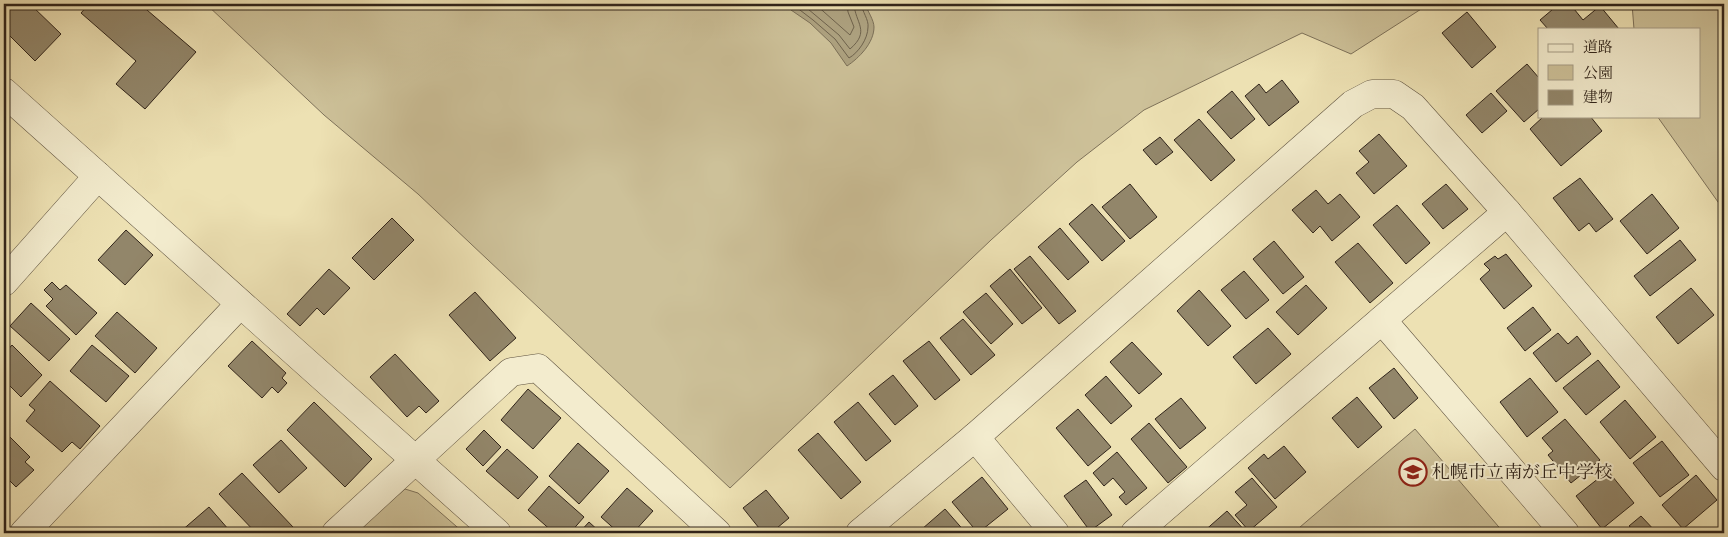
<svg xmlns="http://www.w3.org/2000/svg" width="1728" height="537" viewBox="0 0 1728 537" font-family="Alegreya,'Noto Serif JP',serif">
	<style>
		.green { fill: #cdc199; stroke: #7e725a }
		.water { fill: #ada17f; stroke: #7b6f57 }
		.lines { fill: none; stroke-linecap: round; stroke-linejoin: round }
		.shore { stroke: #6e624c; stroke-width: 1 }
		.building { fill: #92866a; stroke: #30241a }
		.minor-casing { stroke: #5f5340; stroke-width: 29 }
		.minor { stroke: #f3ecce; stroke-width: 28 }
		.labels { text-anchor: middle; stroke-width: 4; stroke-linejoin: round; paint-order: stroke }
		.poi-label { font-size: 18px; fill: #30241a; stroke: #f3ecce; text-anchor: start }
	</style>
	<rect width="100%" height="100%" fill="#ede1b3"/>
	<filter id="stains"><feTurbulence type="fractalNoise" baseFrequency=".004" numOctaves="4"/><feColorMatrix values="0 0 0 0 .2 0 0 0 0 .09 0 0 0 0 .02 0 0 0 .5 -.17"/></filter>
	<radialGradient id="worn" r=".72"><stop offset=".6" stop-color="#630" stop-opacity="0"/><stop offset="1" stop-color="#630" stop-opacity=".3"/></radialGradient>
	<g class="green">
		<path d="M 206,4 L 1429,4 L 1351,54 L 1302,33 L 1144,110 L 1077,162 L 991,240 L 730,488 L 418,194 L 324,115 Z"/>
		<path d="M 1632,4 L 1724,4 L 1724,245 L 1723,209 L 1657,116 L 1699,116 L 1699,29 L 1634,29 Z"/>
		<path d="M 1415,429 L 1504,533 L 1293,533 Z"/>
		<path d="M 405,489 L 418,493 L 464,533 L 354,533 Z"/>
	</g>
	<path class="water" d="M 790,4 L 865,4 C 867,10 874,20 874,27 C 874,43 859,58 847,66 L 831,43 L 810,23 L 791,10 Z"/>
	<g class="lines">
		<g class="shore">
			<path d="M 795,4 L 796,7 L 813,20 L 835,39 L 849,58 C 858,53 868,39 868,27 C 869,20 862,11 861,4"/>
			<path d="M 802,4 L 839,35 L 850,49 C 871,31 855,23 854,4"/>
			<path d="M 815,4 L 850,35 L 854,27 L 848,12 L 847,4"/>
		</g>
	</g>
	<g class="building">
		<path d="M 4,4 L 10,4 L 15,9 L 20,4 L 30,4 L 61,34 L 35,61 L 4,30 Z"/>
		<path d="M 89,4 L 140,4 L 196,52 L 145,109 L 116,84 L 136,61 L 81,13 Z"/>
		<path d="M 1559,4 L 1570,4 L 1583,20 L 1600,6 L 1619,29 L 1548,29 L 1540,20 Z"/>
		<path d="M 1467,12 L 1496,47 L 1472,68 L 1442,33 Z"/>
		<path d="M 1527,64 L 1539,78 L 1539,109 L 1524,122 L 1496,91 Z"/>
		<path d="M 1282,80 L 1299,102 L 1269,126 L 1245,96 L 1259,84 L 1266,93 Z"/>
		<path d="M 1232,91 L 1255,119 L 1231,139 L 1207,112 Z"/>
		<path d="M 1491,93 L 1507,111 L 1482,133 L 1466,115 Z"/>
		<path d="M 1544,116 L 1590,116 L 1602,131 L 1561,166 L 1530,129 Z"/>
		<path d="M 1199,119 L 1235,160 L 1211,181 L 1174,140 Z"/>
		<path d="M 1379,134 L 1407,166 L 1374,194 L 1356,173 L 1369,162 L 1359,151 Z"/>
		<path d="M 1160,137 L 1173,152 L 1156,165 L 1143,150 Z"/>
		<path d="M 1580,178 L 1613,219 L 1596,232 L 1589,223 L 1579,231 L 1553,198 Z"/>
		<path d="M 1130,184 L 1157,217 L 1130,239 L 1102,207 Z"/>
		<path d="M 1446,184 L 1468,209 L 1443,229 L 1422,204 Z"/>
		<path d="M 1316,190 L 1328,204 L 1340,194 L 1360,217 L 1332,241 L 1320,226 L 1313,233 L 1292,210 Z"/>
		<path d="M 1652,194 L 1679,228 L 1647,254 L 1620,221 Z"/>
		<path d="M 1092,204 L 1125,241 L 1102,261 L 1069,224 Z"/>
		<path d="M 1397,205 L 1430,243 L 1406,264 L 1373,225 Z"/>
		<path d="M 392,218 L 414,240 L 374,280 L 352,258 Z"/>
		<path d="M 1060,228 L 1089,262 L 1068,280 L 1038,247 Z"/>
		<path d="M 126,230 L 153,255 L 125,285 L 98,260 Z"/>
		<path d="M 1680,240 L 1696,260 L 1650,296 L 1634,276 Z"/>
		<path d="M 1274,241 L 1304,277 L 1283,294 L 1253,259 Z"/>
		<path d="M 1358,243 L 1393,283 L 1370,303 L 1335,262 Z"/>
		<path d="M 1506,254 L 1532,286 L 1504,309 L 1480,279 L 1490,270 L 1484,264 L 1495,256 L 1498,259 Z"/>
		<path d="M 1030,256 L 1076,311 L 1059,324 L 1014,269 Z"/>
		<path d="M 329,269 L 350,288 L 324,315 L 317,308 L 300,326 L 287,314 Z"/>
		<path d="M 1010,269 L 1042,308 L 1022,324 L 990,286 Z"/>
		<path d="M 1244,271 L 1269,300 L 1246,319 L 1221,290 Z"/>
		<path d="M 52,282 L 60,290 L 66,285 L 97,313 L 76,335 L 46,306 L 53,299 L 44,290 Z"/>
		<path d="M 1306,285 L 1327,308 L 1298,335 L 1276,312 Z"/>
		<path d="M 1691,288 L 1714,315 L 1678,344 L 1656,317 Z"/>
		<path d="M 1199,290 L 1231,326 L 1208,346 L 1177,311 Z"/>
		<path d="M 475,292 L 516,338 L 490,361 L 449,315 Z"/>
		<path d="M 986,293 L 1013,324 L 991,344 L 963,312 Z"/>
		<path d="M 31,303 L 70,339 L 49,361 L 10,326 Z"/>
		<path d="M 1533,307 L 1551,330 L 1525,351 L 1507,328 Z"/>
		<path d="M 117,312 L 157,348 L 135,373 L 95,336 Z"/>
		<path d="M 963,319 L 995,355 L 971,375 L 940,338 Z"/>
		<path d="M 1268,328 L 1291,354 L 1256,384 L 1233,357 Z"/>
		<path d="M 1558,333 L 1568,344 L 1577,336 L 1591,354 L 1556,382 L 1533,353 Z"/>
		<path d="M 252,341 L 286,373 L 282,378 L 287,383 L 278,393 L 272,387 L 262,398 L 228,366 Z"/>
		<path d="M 929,341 L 960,380 L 935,400 L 903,361 Z"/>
		<path d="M 1132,342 L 1162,374 L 1139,394 L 1110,362 Z"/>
		<path d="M 12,345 L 42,375 L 21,397 L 4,380 L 4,354 Z"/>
		<path d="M 92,345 L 129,376 L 106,402 L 70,371 Z"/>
		<path d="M 395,354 L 439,401 L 426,413 L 419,406 L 407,417 L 370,377 Z"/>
		<path d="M 1598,360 L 1620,387 L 1586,415 L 1563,388 Z"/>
		<path d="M 1394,368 L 1418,398 L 1394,419 L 1369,388 Z"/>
		<path d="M 893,375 L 918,406 L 895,425 L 869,394 Z"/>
		<path d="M 1106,376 L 1132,406 L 1111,424 L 1085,395 Z"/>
		<path d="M 1530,378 L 1558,412 L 1527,437 L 1500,402 Z"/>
		<path d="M 50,381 L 100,426 L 80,449 L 72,442 L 62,452 L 26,421 L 35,410 L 29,405 Z"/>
		<path d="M 528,389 L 561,418 L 533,449 L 501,420 Z"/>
		<path d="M 1357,397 L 1382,427 L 1358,448 L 1332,418 Z"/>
		<path d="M 1181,398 L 1206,428 L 1180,449 L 1155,419 Z"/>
		<path d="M 1625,400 L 1656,437 L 1630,459 L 1600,422 Z"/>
		<path d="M 314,402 L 372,459 L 345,487 L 287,430 Z"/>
		<path d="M 858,402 L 891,441 L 866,461 L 834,422 Z"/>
		<path d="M 1078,409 L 1111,447 L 1088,466 L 1056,428 Z"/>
		<path d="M 1565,419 L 1600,460 L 1571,483 L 1548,455 L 1553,451 L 1542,438 Z"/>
		<path d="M 1149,423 L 1187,467 L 1168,483 L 1131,439 Z"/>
		<path d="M 484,430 L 501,447 L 483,466 L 466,449 Z"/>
		<path d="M 6,433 L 30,457 L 25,462 L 34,470 L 16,487 L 4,475 L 4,435 Z"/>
		<path d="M 818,433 L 861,482 L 841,499 L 798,450 Z"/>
		<path d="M 281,440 L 307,468 L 279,493 L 253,465 Z"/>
		<path d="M 1662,441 L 1689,475 L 1660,497 L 1633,463 Z"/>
		<path d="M 578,443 L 609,471 L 579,504 L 549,476 Z"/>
		<path d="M 1284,446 L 1306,472 L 1275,499 L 1248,468 L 1264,454 L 1268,459 Z"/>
		<path d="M 507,449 L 538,477 L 518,499 L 486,471 Z"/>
		<path d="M 1117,452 L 1147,488 L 1126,505 L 1119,497 L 1125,492 L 1113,478 L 1104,486 L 1093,473 Z"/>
		<path d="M 1608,471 L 1634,503 L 1602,529 L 1576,496 Z"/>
		<path d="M 242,473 L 293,527 L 286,533 L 256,533 L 219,494 Z"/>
		<path d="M 1696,475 L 1717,500 L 1683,529 L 1662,505 Z"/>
		<path d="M 982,477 L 1008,509 L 978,533 L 952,502 Z"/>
		<path d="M 1252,478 L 1277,507 L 1249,531 L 1235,515 L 1247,505 L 1235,492 Z"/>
		<path d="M 1086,480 L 1112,515 L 1090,531 L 1064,496 Z"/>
		<path d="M 549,486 L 584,517 L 570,533 L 554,533 L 528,510 Z"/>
		<path d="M 627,488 L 653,511 L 633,533 L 619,533 L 601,517 Z"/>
		<path d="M 766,490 L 789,518 L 771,533 L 763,533 L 743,508 Z"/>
		<path d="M 209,507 L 229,530 L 226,533 L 181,533 L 180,532 Z"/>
		<path d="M 945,509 L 966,533 L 925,533 L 922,529 Z"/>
		<path d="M 1227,511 L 1247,533 L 1202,533 Z"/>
		<path d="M 1641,516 L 1657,533 L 1635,533 L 1636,532 L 1629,526 Z"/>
		<path d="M 589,522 L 601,533 L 579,533 Z"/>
	</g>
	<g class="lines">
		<g class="minor-casing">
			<g id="minor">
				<path d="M 4,92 L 497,533"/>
				<path d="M 4,282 L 98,176"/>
				<path d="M 1382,320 L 1565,533"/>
				<path d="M 975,437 L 1055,533"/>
				<path d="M 24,533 L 240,304"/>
				<path d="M 336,533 L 511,372 L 538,368 L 717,533"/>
				<path d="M 860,533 L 975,437 L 1353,104 L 1372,94 L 1394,94 L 1413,107 L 1507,212 L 1724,467"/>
				<path d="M 1135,533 L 1507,212"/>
			</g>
		</g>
		<use href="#minor" class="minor"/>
	</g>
	<defs>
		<g id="school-ring" transform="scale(1.4375)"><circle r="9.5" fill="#f3ecce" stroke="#8f2418" stroke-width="1.5"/><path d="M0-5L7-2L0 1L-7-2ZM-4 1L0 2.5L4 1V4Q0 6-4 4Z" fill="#8f2418"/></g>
	</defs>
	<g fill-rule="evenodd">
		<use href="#school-ring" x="1413" y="472"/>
	</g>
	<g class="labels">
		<g class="poi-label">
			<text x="1432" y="478">札幌市立南が丘中学校</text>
		</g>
	</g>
	<rect width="1728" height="537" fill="none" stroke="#ede1b3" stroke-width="20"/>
	<rect x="5" y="5" width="1718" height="527" fill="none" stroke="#30241a" stroke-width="2.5"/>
	<rect x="10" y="10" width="1708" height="517" fill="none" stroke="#30241a"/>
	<rect x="1538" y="28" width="162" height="90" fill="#f3ecce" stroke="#a59c86"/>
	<rect x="1548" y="44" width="25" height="8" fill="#f3ecce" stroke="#a59c86"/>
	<text x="1583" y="52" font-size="15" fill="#30241a">道路</text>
	<rect x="1548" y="65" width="25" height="15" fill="#cdc199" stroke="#a59c86"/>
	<text x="1583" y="78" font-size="15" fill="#30241a">公園</text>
	<rect x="1548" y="90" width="25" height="15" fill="#92866a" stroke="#a59c86"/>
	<text x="1583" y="102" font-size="15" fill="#30241a">建物</text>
	<rect width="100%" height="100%" filter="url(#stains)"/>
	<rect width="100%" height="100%" fill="url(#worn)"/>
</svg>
